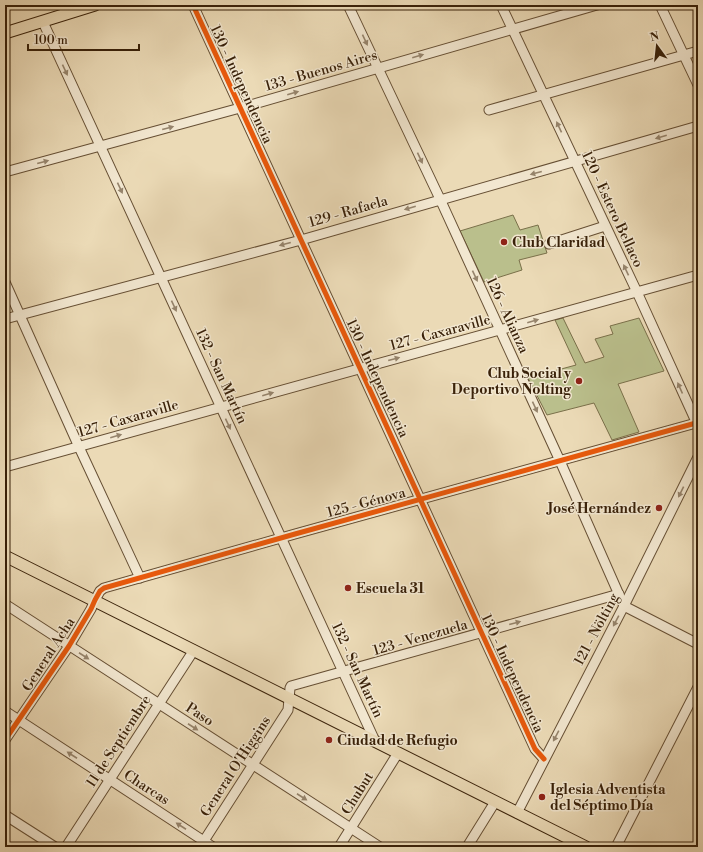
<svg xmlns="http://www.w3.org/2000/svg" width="703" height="852" viewBox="0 0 703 852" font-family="'Libre Bodoni',serif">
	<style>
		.green { fill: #babf8c; stroke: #7a704a }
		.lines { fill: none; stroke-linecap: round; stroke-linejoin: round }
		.minor-casing { stroke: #664f34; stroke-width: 11 }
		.major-casing { stroke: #392109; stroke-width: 13 }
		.minor { stroke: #f2e7d0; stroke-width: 9 }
		.major { stroke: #ebdab6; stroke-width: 11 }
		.rail { stroke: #392109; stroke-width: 2; stroke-dasharray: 7 7; stroke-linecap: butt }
		.cycleway-casing { stroke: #f2e7d0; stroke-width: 8 }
		.cycleway { stroke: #e8590c; stroke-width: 5 }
		.oneway { fill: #96846c }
		.poi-dot { fill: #8f2418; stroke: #f2e7d0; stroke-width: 1.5 }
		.labels { text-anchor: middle; stroke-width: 3; stroke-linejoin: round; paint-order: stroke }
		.street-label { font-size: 14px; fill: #392109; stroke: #f2e7d0 }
		.poi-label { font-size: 14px; font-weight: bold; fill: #392109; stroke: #f2e7d0; text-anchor: start }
	</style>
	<rect width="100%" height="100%" fill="#ebdab6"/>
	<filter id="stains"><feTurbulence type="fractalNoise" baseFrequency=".005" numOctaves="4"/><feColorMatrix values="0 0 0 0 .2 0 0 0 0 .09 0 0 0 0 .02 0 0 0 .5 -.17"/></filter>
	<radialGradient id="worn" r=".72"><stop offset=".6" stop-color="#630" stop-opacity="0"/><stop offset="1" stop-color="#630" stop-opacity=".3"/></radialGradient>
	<g class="green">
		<path d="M 513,215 L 520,230 L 538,225 L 547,253 L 519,260 L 522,270 L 484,282 L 460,231 Z"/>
		<path d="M 563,318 L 585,363 L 604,357 L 595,339 L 613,334 L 610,326 L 639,318 L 664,371 L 618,384 L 639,432 L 612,440 L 594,403 L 547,415 L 528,378 L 576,365 L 555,320 Z"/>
	</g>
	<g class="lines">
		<g class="minor-casing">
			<g id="minor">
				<path d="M 193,5 L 535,749 L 544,759"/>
				<path d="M 348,5 L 440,199 L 560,461 L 624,606 L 698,644"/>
				<path d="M 501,5 L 637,292 L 698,426"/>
				<path d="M 660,5 L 698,85"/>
				<path d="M 43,22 L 375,741"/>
				<path d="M 489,110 L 698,51"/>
				<path d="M 5,172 L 240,108 L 597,5"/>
				<path d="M 549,244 L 605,226"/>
				<path d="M 5,282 L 79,447 L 140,578"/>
				<path d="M 5,319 L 301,240 L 698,126"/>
				<path d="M 5,467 L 698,275"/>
				<path d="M 5,604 L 380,847"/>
				<path d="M 5,711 L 213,847"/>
				<path d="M 5,740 L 69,646 L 91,609 L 95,600 L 100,591 L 104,588 L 295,534 L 696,423"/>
				<path d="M 517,813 L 626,602 L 698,457"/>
				<path d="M 5,815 L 55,847"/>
				<path d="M 66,847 L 194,650"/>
				<path d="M 200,847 L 288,710 L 290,688 L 291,686 L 619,594"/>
				<path d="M 339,847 L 398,753"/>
				<path d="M 467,847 L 495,802"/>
				<path d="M 616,847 L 698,687"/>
			</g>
		</g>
		<g class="major-casing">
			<g id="major">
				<path d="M 5,33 L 95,5"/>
				<path d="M 5,556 L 586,847"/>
			</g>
		</g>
		<use href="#minor" class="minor"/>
		<use href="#major" class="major"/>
		<path class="rail" d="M 5,7 L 14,5"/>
		<g class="cycleway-casing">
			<g id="cycleway">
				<path d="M 193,5 L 535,749 L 544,759"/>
				<path d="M 5,740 L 69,646 L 91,609 L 95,600 L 100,591 L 104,588 L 295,534 L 696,423"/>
			</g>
		</g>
		<use href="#cycleway" class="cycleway"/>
	</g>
	<defs><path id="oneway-solid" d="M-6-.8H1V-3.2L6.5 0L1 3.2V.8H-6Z"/></defs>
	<g class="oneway">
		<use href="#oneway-solid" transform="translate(365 40) rotate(65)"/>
		<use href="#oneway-solid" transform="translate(418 56) rotate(-16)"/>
		<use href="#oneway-solid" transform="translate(65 70) rotate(65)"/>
		<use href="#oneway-solid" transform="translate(293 93) rotate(-16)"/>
		<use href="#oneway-solid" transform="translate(559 127) rotate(-115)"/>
		<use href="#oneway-solid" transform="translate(168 128) rotate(-15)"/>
		<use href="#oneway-solid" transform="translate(661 137) rotate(164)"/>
		<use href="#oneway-solid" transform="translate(420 158) rotate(65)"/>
		<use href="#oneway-solid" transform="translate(43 162) rotate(-15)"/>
		<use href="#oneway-solid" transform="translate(536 173) rotate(165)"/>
		<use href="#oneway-solid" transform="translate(120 188) rotate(65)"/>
		<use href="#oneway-solid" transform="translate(410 208) rotate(164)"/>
		<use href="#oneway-solid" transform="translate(285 244) rotate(165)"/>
		<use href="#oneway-solid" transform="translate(626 270) rotate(-115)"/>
		<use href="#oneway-solid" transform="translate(475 276) rotate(65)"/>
		<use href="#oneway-solid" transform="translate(174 306) rotate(65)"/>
		<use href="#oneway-solid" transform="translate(533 321) rotate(-16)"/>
		<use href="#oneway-solid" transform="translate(394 359) rotate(-15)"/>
		<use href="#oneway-solid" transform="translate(680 388) rotate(-114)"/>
		<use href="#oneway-solid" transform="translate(268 394) rotate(-16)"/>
		<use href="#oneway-solid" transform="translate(535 407) rotate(65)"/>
		<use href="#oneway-solid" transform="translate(228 424) rotate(65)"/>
		<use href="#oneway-solid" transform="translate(116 436) rotate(-16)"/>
		<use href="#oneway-solid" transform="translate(681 492) rotate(116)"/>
		<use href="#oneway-solid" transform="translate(616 621) rotate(118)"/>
		<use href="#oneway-solid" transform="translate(515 623) rotate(-15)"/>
		<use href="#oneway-solid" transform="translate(84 656) rotate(33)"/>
		<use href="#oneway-solid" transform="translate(193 727) rotate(33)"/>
		<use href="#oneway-solid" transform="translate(556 736) rotate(118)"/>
		<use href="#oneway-solid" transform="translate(72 755) rotate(-147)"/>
		<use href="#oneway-solid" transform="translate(302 797) rotate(33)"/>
		<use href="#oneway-solid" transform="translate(181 826) rotate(-147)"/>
	</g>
	<g class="poi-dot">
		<circle cx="504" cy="242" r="4"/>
		<circle cx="579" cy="381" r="4"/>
		<circle cx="659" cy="508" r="4"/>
		<circle cx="348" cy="588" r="4"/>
		<circle cx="329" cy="740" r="4"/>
		<circle cx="542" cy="797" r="4"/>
	</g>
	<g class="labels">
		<g class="street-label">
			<text transform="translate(321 70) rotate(-16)" y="5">133 - Buenos Aires</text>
			<text transform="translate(242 84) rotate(65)" y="5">130 - Independencia</text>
			<text transform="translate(613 209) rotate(65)" y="5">120 - Estero Bellaco</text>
			<text transform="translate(348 211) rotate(-16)" y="5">129 - Rafaela</text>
			<text transform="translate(508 315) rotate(65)" y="5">126 - Alianza</text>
			<text transform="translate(440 332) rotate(-15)" y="5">127 - Caxaraville</text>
			<text transform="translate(222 376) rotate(65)" y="5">132 - San Martín</text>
			<text transform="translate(378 378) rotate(65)" y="5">130 - Independencia</text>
			<text transform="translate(128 418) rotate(-16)" y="5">127 - Caxaraville</text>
			<text transform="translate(366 502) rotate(-15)" y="5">125 - Génova</text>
			<text transform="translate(596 629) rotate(-62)" y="5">121 - Nölting</text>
			<text transform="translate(420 637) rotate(-16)" y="5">123 - Venezuela</text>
			<text transform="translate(48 654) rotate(-57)" y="5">General Acha</text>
			<text transform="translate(358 670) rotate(65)" y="5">132 - San Martín</text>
			<text transform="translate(513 673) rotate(65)" y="5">130 - Independencia</text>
			<text transform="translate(200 714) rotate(33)" y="5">Paso</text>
			<text transform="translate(118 741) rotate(-57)" y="5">11 de Septiembre</text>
			<text transform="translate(235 766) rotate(-57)" y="5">General O'Higgins</text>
			<text transform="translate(147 787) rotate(33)" y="5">Charcas</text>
			<text transform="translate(357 793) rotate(-58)" y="5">Chubut</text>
		</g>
		<g class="poi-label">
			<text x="512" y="247">Club Claridad</text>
			<text x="571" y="378" text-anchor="end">Club Social y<tspan x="571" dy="16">Deportivo Nolting</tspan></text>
			<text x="651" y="513" text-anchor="end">José Hernández</text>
			<text x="356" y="593">Escuela 31</text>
			<text x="337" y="745">Ciudad de Refugio</text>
			<text x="550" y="794">Iglesia Adventista<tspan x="550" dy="16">del Séptimo Día</tspan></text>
		</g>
	</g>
	<rect width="703" height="852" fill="none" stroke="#ebdab6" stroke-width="20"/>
	<rect x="6" y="6" width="691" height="840" fill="none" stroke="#392109" stroke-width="2"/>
	<rect x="10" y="10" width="683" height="832" fill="none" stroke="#392109"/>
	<g transform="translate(657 46) rotate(345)" stroke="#f2e7d0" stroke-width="3" paint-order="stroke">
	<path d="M0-3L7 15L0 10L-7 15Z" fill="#392109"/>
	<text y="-6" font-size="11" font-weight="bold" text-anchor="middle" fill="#392109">N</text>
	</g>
	<path d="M28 44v6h111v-6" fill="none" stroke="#392109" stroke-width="2"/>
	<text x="34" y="44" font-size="12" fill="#392109" stroke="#f2e7d0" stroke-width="3" paint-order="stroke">100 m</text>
	<rect width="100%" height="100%" filter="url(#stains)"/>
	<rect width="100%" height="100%" fill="url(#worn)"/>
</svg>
